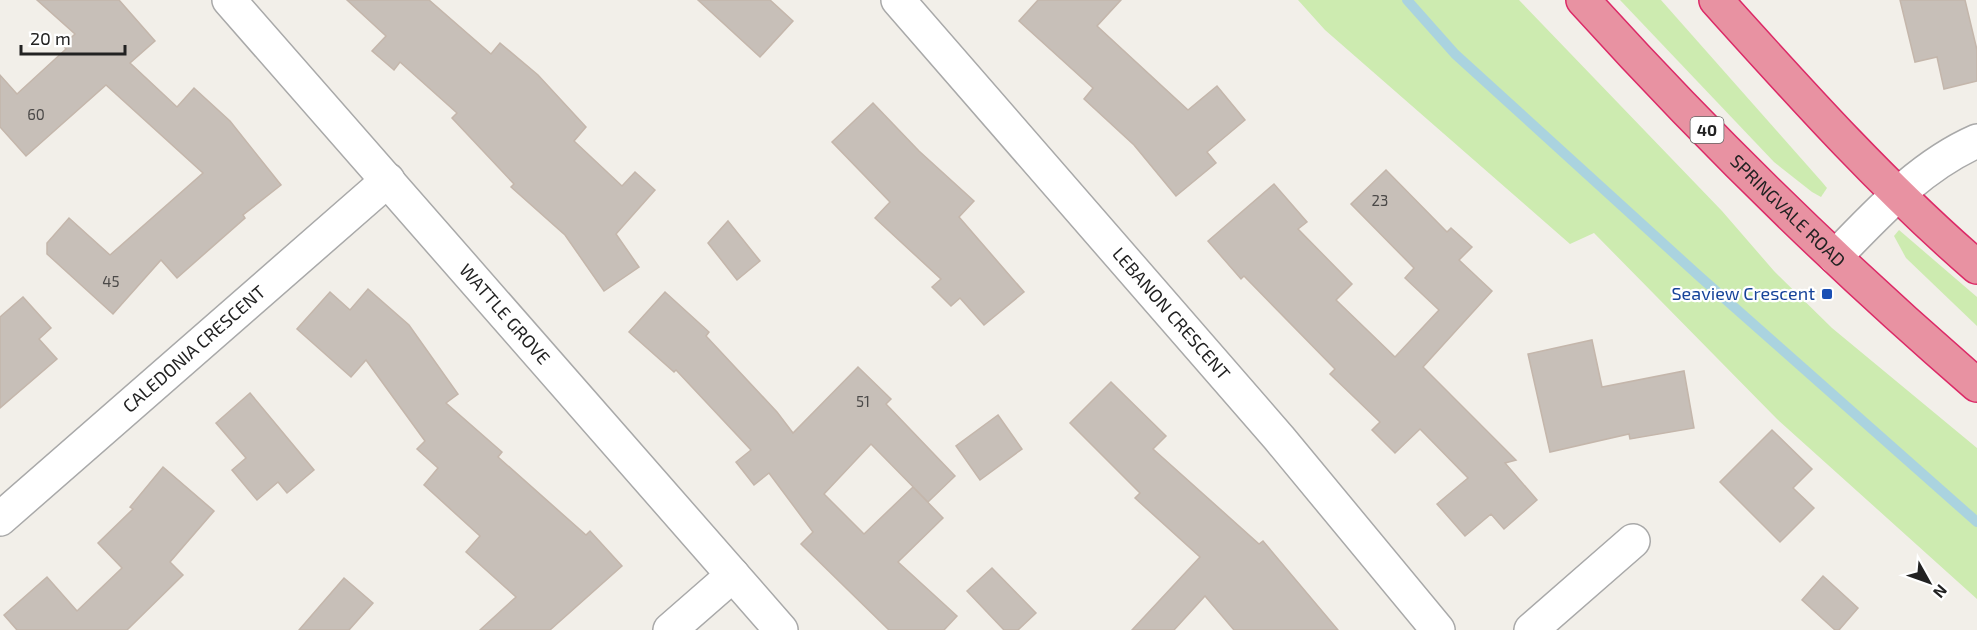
<svg xmlns="http://www.w3.org/2000/svg" width="1977" height="630" viewBox="0 0 1977 630" font-family="'Exo 2',sans-serif">
	<style>
		.grass { fill: #cdebb0 }
		.lines { fill: none; stroke-linecap: round; stroke-linejoin: round }
		.stream { stroke: #aad3df; stroke-width: 10 }
		.building { fill: #c7bfb8; stroke: #c4b6ab; stroke-width: 1.5 }
		.street-casing { stroke: #a9a9a9; stroke-width: 36 }
		.highway-casing { stroke: #dc2a67; stroke-width: 36 }
		.street { stroke: #fff; stroke-width: 33 }
		.highway { stroke: #e892a2; stroke-width: 33 }
		.transit-dot { fill: #1a4fb4; stroke: #fff; stroke-width: 2 }
		.labels { text-anchor: middle; stroke-width: 4.5; stroke-linejoin: round; paint-order: stroke }
		.number-label { font-size: 15px; fill: #4b4948 }
		.shield { fill: #fff; stroke: #646464; stroke-width: 1.5 }
		.shield-label { font-size: 16px; font-weight: bold; fill: #222 }
		.street-label { font-size: 18px; fill: #222; stroke: #fff }
		.transit-label { font-size: 18px; fill: #164399; stroke: #fff; text-anchor: end }
	</style>
	<rect width="100%" height="100%" fill="#f2efe9"/>
	<g class="grass">
		<path d="M 1298,0 L 1519,0 L 1722,211 L 1774,271 L 1832,328 L 1977,448 L 1977,599 L 1777,419 L 1594,233 L 1570,244 L 1325,30 Z"/>
		<path d="M 1620,0 L 1661,0 L 1822,182 L 1827,188 L 1821,197 L 1812,192 L 1774,162 Z"/>
		<path d="M 1899,230 L 1977,297 L 1977,326 L 1906,258 L 1894,236 Z"/>
	</g>
	<g class="lines">
		<path class="stream" d="M 1407,0 L 1455,54 L 1699,276 L 1977,522"/>
	</g>
	<g class="building">
		<path d="M 37,0 L 119,0 L 155,41 L 130,63 L 177,107 L 194,88 L 230,121 L 281,185 L 243,215 L 245,218 L 177,278 L 161,260 L 113,314 L 47,254 L 47,243 L 69,218 L 110,255 L 203,173 L 106,85 L 26,156 L 0,127 L 0,75 L 17,94 L 66,49 L 63,45 L 75,34 Z"/>
		<path d="M 347,0 L 429,0 L 491,54 L 500,43 L 538,75 L 586,127 L 574,141 L 622,186 L 635,172 L 655,190 L 616,234 L 639,267 L 604,291 L 565,235 L 511,187 L 514,184 L 452,118 L 457,113 L 400,62 L 394,70 L 372,51 L 386,36 Z"/>
		<path d="M 698,0 L 770,0 L 793,21 L 760,57 Z"/>
		<path d="M 1038,0 L 1121,0 L 1097,26 L 1188,110 L 1217,86 L 1245,120 L 1207,152 L 1216,163 L 1176,196 L 1134,145 L 1084,99 L 1093,88 L 1019,21 Z"/>
		<path d="M 1900,0 L 1965,0 L 1977,50 L 1977,81 L 1944,89 L 1937,57 L 1915,62 Z"/>
		<path d="M 873,103 L 919,151 L 974,201 L 959,217 L 1024,292 L 984,325 L 960,298 L 951,306 L 932,287 L 941,279 L 875,218 L 890,202 L 832,142 Z"/>
		<path d="M 1386,170 L 1447,232 L 1451,228 L 1472,247 L 1459,260 L 1492,291 L 1423,367 L 1516,460 L 1505,463 L 1537,500 L 1504,529 L 1491,514 L 1465,536 L 1437,504 L 1468,478 L 1420,429 L 1395,453 L 1372,430 L 1380,422 L 1330,374 L 1335,369 L 1244,276 L 1241,279 L 1208,241 L 1274,184 L 1307,222 L 1298,229 L 1352,284 L 1336,300 L 1395,357 L 1439,310 L 1405,278 L 1414,268 L 1351,204 Z"/>
		<path d="M 728,221 L 760,261 L 737,280 L 708,243 Z"/>
		<path d="M 368,289 L 409,325 L 458,394 L 446,403 L 502,452 L 498,457 L 586,535 L 590,531 L 622,566 L 550,630 L 480,630 L 516,597 L 466,552 L 480,536 L 424,485 L 438,468 L 417,449 L 425,441 L 366,360 L 351,377 L 297,329 L 330,292 L 350,310 Z"/>
		<path d="M 665,292 L 709,332 L 706,336 L 777,412 L 793,433 L 858,367 L 891,399 L 886,404 L 955,476 L 928,502 L 871,444 L 824,494 L 864,534 L 913,487 L 943,518 L 898,562 L 957,616 L 944,630 L 889,630 L 801,544 L 813,532 L 769,473 L 754,485 L 736,462 L 751,450 L 676,370 L 674,372 L 629,332 Z"/>
		<path d="M 23,297 L 51,328 L 39,339 L 57,359 L 0,408 L 0,317 Z"/>
		<path d="M 1592,340 L 1602,387 L 1684,371 L 1694,428 L 1630,439 L 1629,434 L 1550,452 L 1528,354 Z"/>
		<path d="M 1111,382 L 1166,436 L 1153,449 L 1259,544 L 1263,541 L 1338,630 L 1234,630 L 1205,596 L 1174,630 L 1132,630 L 1200,557 L 1135,498 L 1140,493 L 1070,423 Z"/>
		<path d="M 250,393 L 314,470 L 287,493 L 278,482 L 257,500 L 232,470 L 246,458 L 216,423 Z"/>
		<path d="M 998,415 L 1022,449 L 980,480 L 956,446 Z"/>
		<path d="M 1772,430 L 1812,469 L 1793,488 L 1814,508 L 1780,542 L 1720,482 Z"/>
		<path d="M 163,467 L 214,511 L 170,562 L 183,575 L 127,630 L 17,630 L 4,615 L 47,577 L 77,611 L 122,568 L 98,543 L 133,509 L 130,507 Z"/>
		<path d="M 992,568 L 1036,613 L 1018,630 L 1004,630 L 967,591 Z"/>
		<path d="M 1823,576 L 1858,608 L 1839,630 L 1835,630 L 1802,600 Z"/>
		<path d="M 344,578 L 373,603 L 349,630 L 299,630 Z"/>
	</g>
	<g class="lines">
		<g class="street-casing">
			<g id="street">
				<path id="s1" d="M 229,0 L 781,630"/>
				<path id="s2" d="M 898,0 L 1279,438 L 1438,630"/>
				<path d="M 1835,257 C 1878,213 1920,166 1977,141"/>
				<path id="s3" d="M 0,519 L 388,180"/>
				<path d="M 670,630 L 733,575"/>
				<path d="M 1531,630 L 1633,541"/>
			</g>
		</g>
		<g class="highway-casing">
			<g id="highway">
				<path id="s4" d="M 1583,0 C 1706,136 1838,265 1977,385"/>
				<path d="M 1716,0 C 1799,92 1882,185 1977,267"/>
			</g>
		</g>
		<use href="#street" class="street"/>
		<use href="#highway" class="highway"/>
	</g>
	<rect class="transit-dot" x="1821" y="288" width="12" height="12" rx="3"/>
	<g class="labels">
		<g class="number-label">
			<text x="36" y="120">60</text>
			<text x="1380" y="206">23</text>
			<text x="111" y="287">45</text>
			<text x="863" y="407">51</text>
		</g>
		<rect class="shield" x="1690.5" y="117" width="33" height="26" rx="4.5"/>
		<g class="shield-label">
			<text x="1707" y="136">40</text>
		</g>
		<g class="street-label">
			<text dy="6" stroke="none"><textPath href="#s4" startOffset="294">SPRINGVALE ROAD</textPath></text>
			<text dy="6" stroke="none"><textPath href="#s2" startOffset="416">LEBANON CRESCENT</textPath></text>
			<text dy="6" stroke="none"><textPath href="#s1" startOffset="418">WATTLE GROVE</textPath></text>
			<text dy="6" stroke="none"><textPath href="#s3" startOffset="258">CALEDONIA CRESCENT</textPath></text>
		</g>
		<g class="transit-label">
			<text x="1815" y="300">Seaview Crescent</text>
		</g>
	</g>
	<g transform="translate(1929 582) rotate(130)" stroke="#ffffff" stroke-width="4.5" paint-order="stroke">
	<path d="M0-4.5L10 22L0 15L-10 22Z" fill="#222222"/>
	<text y="-9" font-size="16" font-weight="bold" text-anchor="middle" fill="#222222">N</text>
	</g>
	<path d="M21 45v9h104v-9" fill="none" stroke="#222222" stroke-width="3"/>
	<text x="30" y="45" font-size="18" fill="#222222" stroke="#ffffff" stroke-width="4.5" paint-order="stroke">20 m</text>
</svg>
